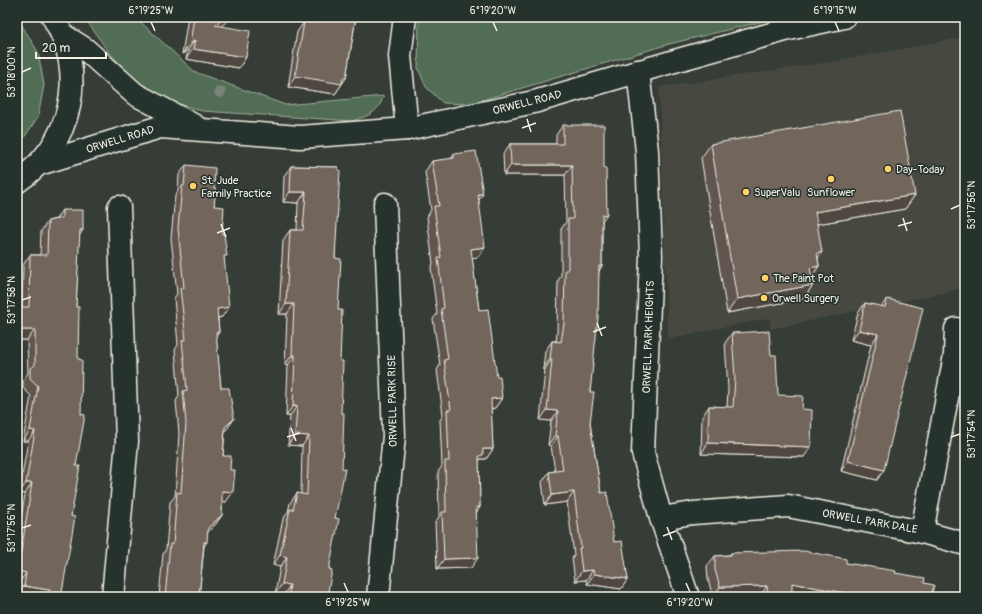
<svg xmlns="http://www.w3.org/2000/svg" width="982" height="614" viewBox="0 0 982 614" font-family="Pangolin,sans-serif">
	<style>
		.built { fill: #474941 }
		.green { fill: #516d55; stroke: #a2af9e }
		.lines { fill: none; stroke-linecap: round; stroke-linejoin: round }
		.street-casing { stroke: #f4f1e8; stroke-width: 25 }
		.secondary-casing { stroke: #f4f1e8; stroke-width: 25 }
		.street { stroke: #26332d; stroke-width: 22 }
		.secondary { stroke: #26332d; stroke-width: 22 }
		.tree { fill: #7a8377 }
		.wall { fill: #61574f; stroke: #f4f1e8 }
		.shaded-wall { fill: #4f4740; stroke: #f4f1e8 }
		.building { fill: #71655c; stroke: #f4f1e8 }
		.ticks { fill: none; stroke: #f4f1e8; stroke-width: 1.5 }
		.poi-dot { fill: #ffd166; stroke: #26332d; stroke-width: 1.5 }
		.labels { text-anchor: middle; stroke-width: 3; stroke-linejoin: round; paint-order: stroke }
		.street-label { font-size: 11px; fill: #f4f1e8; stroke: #26332d }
		.poi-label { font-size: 11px; fill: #f4f1e8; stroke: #26332d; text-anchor: start }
		.neatline { fill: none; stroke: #f4f1e8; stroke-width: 1.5 }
		.ticks-label { font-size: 10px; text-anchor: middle; fill: #f4f1e8 }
	</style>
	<rect width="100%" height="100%" fill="#353d36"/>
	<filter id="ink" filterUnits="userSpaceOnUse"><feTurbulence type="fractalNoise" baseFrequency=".025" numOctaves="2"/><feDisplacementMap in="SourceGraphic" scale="8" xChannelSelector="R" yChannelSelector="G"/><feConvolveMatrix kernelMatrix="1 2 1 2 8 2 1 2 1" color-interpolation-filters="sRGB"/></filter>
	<g filter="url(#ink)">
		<path class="built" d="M 965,37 L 965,288 L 771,329 L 769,318 L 668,339 L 659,87 L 830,62 Z"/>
		<g class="green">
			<path d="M 84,17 L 135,17 L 195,72 L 285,105 L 384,96 C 377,114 369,115 353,121 L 202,111 L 170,101 L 136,81 L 107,50 Z"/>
			<path d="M 419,17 L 781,17 L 669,44 L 469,104 L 443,103 L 426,87 L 418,68 Z"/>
			<path d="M 17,21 L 21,24 L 38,52 L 44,85 L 38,117 L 17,148 Z"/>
		</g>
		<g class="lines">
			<g class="street-casing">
				<g id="street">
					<path d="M 405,17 L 400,56 L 407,129"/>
					<path d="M 63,35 L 85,49 L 135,94 L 195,126"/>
					<path d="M 638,71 L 647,151 L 651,256 L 643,453 L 661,518 L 688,597"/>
					<path d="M 39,164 L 160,127 L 300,137 L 407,129 L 534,102 L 678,60 L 789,29 L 844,17"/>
					<path d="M 661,518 L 693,513 L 788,506 L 922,532 L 965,544"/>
					<path d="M 922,532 L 955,355 L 956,329"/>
					<path d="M 113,597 L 127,441 L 119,207"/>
					<path d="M 378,597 L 394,436 L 385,204"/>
				</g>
			</g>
			<g class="secondary-casing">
				<path id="secondary" d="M 17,182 C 72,144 88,75 53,17"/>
			</g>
			<use href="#street" class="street"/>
			<use href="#secondary" class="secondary"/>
		</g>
		<circle class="tree" cx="220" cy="92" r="6"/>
		<g class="wall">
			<path d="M 188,17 L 233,17 L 220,26 L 246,57 L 239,68 L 186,59 L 188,50 L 182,54 Z"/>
			<path d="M 308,17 L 356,17 L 346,78 L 335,94 L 288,87 L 297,32 L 304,22 L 307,22 Z"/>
			<path d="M 563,125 L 602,221 L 602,266 L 599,271 L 590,392 L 590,423 L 601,493 L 614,542 L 628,579 L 621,589 L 587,584 L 586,580 L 575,581 L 572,558 L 574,555 L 567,502 L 545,505 L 542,482 L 549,472 L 555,471 L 551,446 L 548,445 L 551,421 L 540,420 L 545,369 L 543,369 L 545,351 L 552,341 L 556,341 L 557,333 L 558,280 L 561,276 L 561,229 L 566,222 L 565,175 L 504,175 L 503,154 L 510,144 L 556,144 L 556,135 Z"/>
			<path d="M 711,144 L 915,195 L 905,209 L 817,224 L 818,258 L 819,266 L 812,276 L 813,285 L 803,299 L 727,313 L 701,158 Z"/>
			<path d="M 454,154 L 479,199 L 478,257 L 472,258 L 479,310 L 502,398 L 495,408 L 491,409 L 493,449 L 486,459 L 480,459 L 479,462 L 480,507 L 476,513 L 471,568 L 437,569 L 435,522 L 439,517 L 438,472 L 442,466 L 440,420 L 443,415 L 437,370 L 440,365 L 433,319 L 437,314 L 431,268 L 433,264 L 427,217 L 431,210 L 425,172 L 432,161 L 451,159 Z"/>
			<path d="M 186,165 L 214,189 L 214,206 L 222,234 L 224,260 L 222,317 L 218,318 L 219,332 L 216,337 L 221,388 L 234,419 L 225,431 L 223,456 L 226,502 L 222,502 L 222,515 L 215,525 L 208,532 L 204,547 L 199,597 L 159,597 L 163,554 L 166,549 L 170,502 L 175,496 L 179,433 L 176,401 L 179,396 L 175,350 L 178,345 L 174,298 L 177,294 L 171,238 L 175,196 L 178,191 L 179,175 Z"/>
			<path d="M 291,166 L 338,167 L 335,258 L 338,310 L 340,361 L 335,518 L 329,569 L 327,597 L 283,597 L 283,596 L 275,594 L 280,567 L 273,565 L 283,519 L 288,512 L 290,503 L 297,493 L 301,494 L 302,446 L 288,445 L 290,416 L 286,416 L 288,365 L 285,365 L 287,314 L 279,314 L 283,240 L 290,230 L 297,230 L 298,203 L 283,202 L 284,176 Z"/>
			<path d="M 62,210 L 79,235 L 76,307 L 76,466 L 71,516 L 62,592 L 59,597 L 22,597 L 17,596 L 19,583 L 17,582 L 17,543 L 25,494 L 19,493 L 28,441 L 23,441 L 31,396 L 23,388 L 23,380 L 28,373 L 27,340 L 17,340 L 17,312 L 21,307 L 22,307 L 23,265 L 30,255 L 40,255 L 41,231 L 48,221 L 56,219 Z"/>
			<path d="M 887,299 L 877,480 L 841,471 L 871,345 L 851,340 L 858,313 L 865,303 L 881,307 Z"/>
			<path d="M 732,333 L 771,355 L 778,395 L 802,409 L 804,457 L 701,454 L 702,417 L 709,406 L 727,407 L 728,388 L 725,343 Z"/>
			<path d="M 731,553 L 846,563 L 895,573 L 924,583 L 931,597 L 806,597 L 792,594 L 792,597 L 760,597 L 760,596 L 713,597 L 708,580 L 707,566 L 715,556 L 729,555 Z"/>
		</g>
		<g class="shaded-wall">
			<path d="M 226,17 L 233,17 L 208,36 L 215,25 Z"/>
			<path d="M 195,40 L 188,50 L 182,54 L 190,44 Z"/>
			<path d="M 193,49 L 246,57 L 239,68 L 186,59 Z"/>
			<path d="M 295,76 L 343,77 L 346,78 L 335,94 L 288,87 Z"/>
			<path d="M 511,165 L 572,165 L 565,175 L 504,175 Z"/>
			<path d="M 290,192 L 306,192 L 298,203 L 283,202 Z"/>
			<path d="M 478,194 L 483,194 L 476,204 Z"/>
			<path d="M 915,195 L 905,209 L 805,226 L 815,212 Z"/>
			<path d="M 607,214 L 600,224 L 602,215 Z"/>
			<path d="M 80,230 L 83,230 L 76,241 Z"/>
			<path d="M 485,247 L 478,257 L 464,259 L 471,249 Z"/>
			<path d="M 822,252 L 812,266 L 817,253 Z"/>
			<path d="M 599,266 L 602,266 L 595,276 Z"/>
			<path d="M 819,266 L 809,280 L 810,268 Z"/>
			<path d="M 813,285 L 803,299 L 727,313 L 737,299 Z"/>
			<path d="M 286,304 L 294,304 L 287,314 L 279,314 Z"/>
			<path d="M 229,307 L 222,317 L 210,319 L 217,309 Z"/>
			<path d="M 20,330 L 35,330 L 27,340 L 17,340 L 17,335 Z"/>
			<path d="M 859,330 L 878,334 L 871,345 L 851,340 Z"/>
			<path d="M 216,332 L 219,332 L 212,342 Z"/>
			<path d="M 292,355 L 295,355 L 288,365 L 285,365 Z"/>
			<path d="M 550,359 L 552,359 L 545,369 L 543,369 Z"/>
			<path d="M 502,398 L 495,408 L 484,410 L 491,399 Z"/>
			<path d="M 293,406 L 297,406 L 290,416 L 286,416 Z"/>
			<path d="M 547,410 L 558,411 L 551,421 L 540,420 Z"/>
			<path d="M 234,419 L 227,429 L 218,437 L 225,427 Z"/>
			<path d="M 30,430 L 35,431 L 28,441 L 23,441 Z"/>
			<path d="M 295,435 L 309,436 L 302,446 L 288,445 Z"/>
			<path d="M 555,435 L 558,436 L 551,446 L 548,445 Z"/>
			<path d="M 708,443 L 811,447 L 804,457 L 701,454 Z"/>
			<path d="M 483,449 L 493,449 L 486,459 L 480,459 L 476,466 L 471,466 Z"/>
			<path d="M 848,461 L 884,470 L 877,480 L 841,471 Z"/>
			<path d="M 26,483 L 32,483 L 25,494 L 19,493 Z"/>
			<path d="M 222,491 L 233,492 L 226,502 L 215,501 Z"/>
			<path d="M 574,492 L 567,502 L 545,505 L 552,495 Z"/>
			<path d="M 476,507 L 480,507 L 473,517 Z"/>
			<path d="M 222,515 L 215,525 L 201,538 L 208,528 Z"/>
			<path d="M 204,542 L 207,542 L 200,552 Z"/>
			<path d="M 280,555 L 287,557 L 280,567 L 273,565 Z"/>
			<path d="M 478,558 L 471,568 L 437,569 L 444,559 Z"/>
			<path d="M 593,570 L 586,580 L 575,581 L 582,571 Z"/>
			<path d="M 18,571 L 26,573 L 19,583 L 17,582 L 17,572 Z"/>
			<path d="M 594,574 L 628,579 L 621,589 L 587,584 Z"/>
			<path d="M 792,583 L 845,593 L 842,597 L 806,597 L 784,593 Z"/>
			<path d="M 282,584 L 290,585 L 283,596 L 275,594 Z"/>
			<path d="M 24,586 L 62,592 L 59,597 L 22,597 L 17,596 Z"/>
			<path d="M 767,586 L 760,596 L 713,597 L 720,587 Z"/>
		</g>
		<g class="building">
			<path d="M 194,17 L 226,17 L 215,25 L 250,31 L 246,57 L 193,49 L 195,40 L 190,44 Z"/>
			<path d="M 313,17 L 356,17 L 346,78 L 343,77 L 342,84 L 295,76 L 304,22 L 312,23 Z"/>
			<path d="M 900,111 L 915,195 L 815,212 L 822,252 L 817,253 L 819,266 L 810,268 L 813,285 L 737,299 L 711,144 Z"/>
			<path d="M 563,125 L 604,125 L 604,168 L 606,168 L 607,214 L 602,215 L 602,266 L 599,266 L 598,318 L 590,392 L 594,392 L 590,423 L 601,493 L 607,492 L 614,542 L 622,541 L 628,579 L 594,574 L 593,570 L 582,571 L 579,548 L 581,548 L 574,492 L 552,495 L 549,472 L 563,470 L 558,436 L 555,435 L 558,411 L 547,410 L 552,359 L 550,359 L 552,341 L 561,342 L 564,323 L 565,270 L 568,270 L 568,219 L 573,219 L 572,165 L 511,165 L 510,144 L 563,144 Z"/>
			<path d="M 476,151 L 483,194 L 478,194 L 485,247 L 471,249 L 479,310 L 488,309 L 497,377 L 500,376 L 502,398 L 491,399 L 493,449 L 483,449 L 483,455 L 479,456 L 480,507 L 476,507 L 478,558 L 444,559 L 442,512 L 446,512 L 445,461 L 449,461 L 447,410 L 451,410 L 444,360 L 448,359 L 441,309 L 444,308 L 438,258 L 441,257 L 434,206 L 439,206 L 432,161 L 454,158 L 454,154 Z"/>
			<path d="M 186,165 L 215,168 L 214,189 L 216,189 L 214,206 L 224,207 L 222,234 L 224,234 L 227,256 L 224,256 L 229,307 L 217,309 L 219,332 L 216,332 L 221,388 L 229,388 L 234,419 L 225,427 L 223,456 L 231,456 L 230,470 L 235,470 L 233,492 L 222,491 L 222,515 L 208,528 L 207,542 L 204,542 L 199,597 L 165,597 L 170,544 L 173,544 L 177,492 L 181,493 L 186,423 L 183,391 L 187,390 L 182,340 L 186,340 L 180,288 L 184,288 L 178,228 L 182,186 L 184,186 Z"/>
			<path d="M 291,166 L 338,167 L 338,170 L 340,170 L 335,258 L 341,259 L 338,310 L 342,310 L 340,361 L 343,361 L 341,413 L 344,413 L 342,468 L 345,469 L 335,518 L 339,519 L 329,569 L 332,570 L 327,597 L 288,597 L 290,585 L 282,584 L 287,557 L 280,555 L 290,509 L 293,510 L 297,493 L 307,495 L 309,436 L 295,435 L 297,406 L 293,406 L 295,355 L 292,355 L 294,304 L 286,304 L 290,230 L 303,230 L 306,192 L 290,192 Z"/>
			<path d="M 62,210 L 83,210 L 83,230 L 80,230 L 76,307 L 79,307 L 78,359 L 82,360 L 81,414 L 85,415 L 76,466 L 80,466 L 71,516 L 75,517 L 62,592 L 24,586 L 26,573 L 18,571 L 32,483 L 26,483 L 35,431 L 30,430 L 38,386 L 30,378 L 30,369 L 35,365 L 35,330 L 20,330 L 21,307 L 29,307 L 30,255 L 47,255 L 48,221 L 62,218 Z"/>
			<path d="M 887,299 L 923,308 L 884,470 L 848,461 L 878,334 L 859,330 L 865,303 L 885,307 Z"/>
			<path d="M 769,331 L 771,355 L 776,355 L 778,395 L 803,396 L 802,409 L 812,410 L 811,447 L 708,443 L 709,406 L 733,407 L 735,378 L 732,333 Z"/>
			<path d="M 804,551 L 846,559 L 846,563 L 896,571 L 895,573 L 925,578 L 924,583 L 934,585 L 931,597 L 844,597 L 845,593 L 792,583 L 792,597 L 768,597 L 767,586 L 720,587 L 715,570 L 715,556 L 731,555 L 731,553 Z"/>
			<path d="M 514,594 L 514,597 L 490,597 L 490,595 Z"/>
		</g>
	</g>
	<path class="ticks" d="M 151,22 L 155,31M 493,22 L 497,31M 835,22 L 839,31M 22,72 L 31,68M 527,119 L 531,132M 522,128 L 536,123M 951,209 L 960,205M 903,218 L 907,231M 221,224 L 226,237M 898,226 L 912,222M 217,233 L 230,228M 22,300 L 31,297M 597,323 L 602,336M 593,332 L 606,327M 291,428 L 296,441M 287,437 L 300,433M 951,437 L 960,434M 667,527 L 672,540M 22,528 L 31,525M 663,536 L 676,531M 344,583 L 348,592M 686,583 L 690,592"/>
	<g class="poi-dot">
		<circle cx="888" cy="169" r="4"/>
		<circle cx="831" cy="179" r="4"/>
		<circle cx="193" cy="186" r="4"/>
		<circle cx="746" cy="192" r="4"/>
		<circle cx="765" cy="278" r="4"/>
		<circle cx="764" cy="298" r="4"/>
	</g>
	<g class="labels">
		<g class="street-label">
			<text transform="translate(527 102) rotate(-14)" y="4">ORWELL ROAD</text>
			<text transform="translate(120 139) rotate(-17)" y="4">ORWELL ROAD</text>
			<text transform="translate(648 337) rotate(-88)" y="4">ORWELL PARK HEIGHTS</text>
			<text transform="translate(392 401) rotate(-91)" y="4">ORWELL PARK RISE</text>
			<text transform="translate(870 521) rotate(10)" y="4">ORWELL PARK DALE</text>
		</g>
		<g class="poi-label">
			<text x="896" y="173">Day-Today</text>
			<text x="201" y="184">St. Jude<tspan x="201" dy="13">Family Practice</tspan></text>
			<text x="754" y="196">SuperValu</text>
			<text x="831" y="196" text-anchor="middle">Sunflower</text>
			<text x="773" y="282">The Paint Pot</text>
			<text x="772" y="302">Orwell Surgery</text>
		</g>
	</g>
	<rect width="982" height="614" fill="none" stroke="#26332d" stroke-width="44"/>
	<path d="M36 52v6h70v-6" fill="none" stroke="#f4f1e8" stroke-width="2"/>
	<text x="42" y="52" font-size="12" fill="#f4f1e8" stroke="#26332d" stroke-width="3" paint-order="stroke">20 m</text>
	<rect x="22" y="22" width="938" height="570" class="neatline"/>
	<g class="ticks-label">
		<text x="151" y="14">6°19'25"W</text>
		<text x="493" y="14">6°19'20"W</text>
		<text x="835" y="14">6°19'15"W</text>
		<text transform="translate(11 72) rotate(-90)" y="4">53°18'00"N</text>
		<text transform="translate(971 205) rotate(-90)" y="4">53°17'56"N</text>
		<text transform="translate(11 300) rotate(-90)" y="4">53°17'58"N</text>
		<text transform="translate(971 434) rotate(-90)" y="4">53°17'54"N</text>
		<text transform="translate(11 528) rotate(-90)" y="4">53°17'56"N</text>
		<text x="348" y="606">6°19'25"W</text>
		<text x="690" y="606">6°19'20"W</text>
	</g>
</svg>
